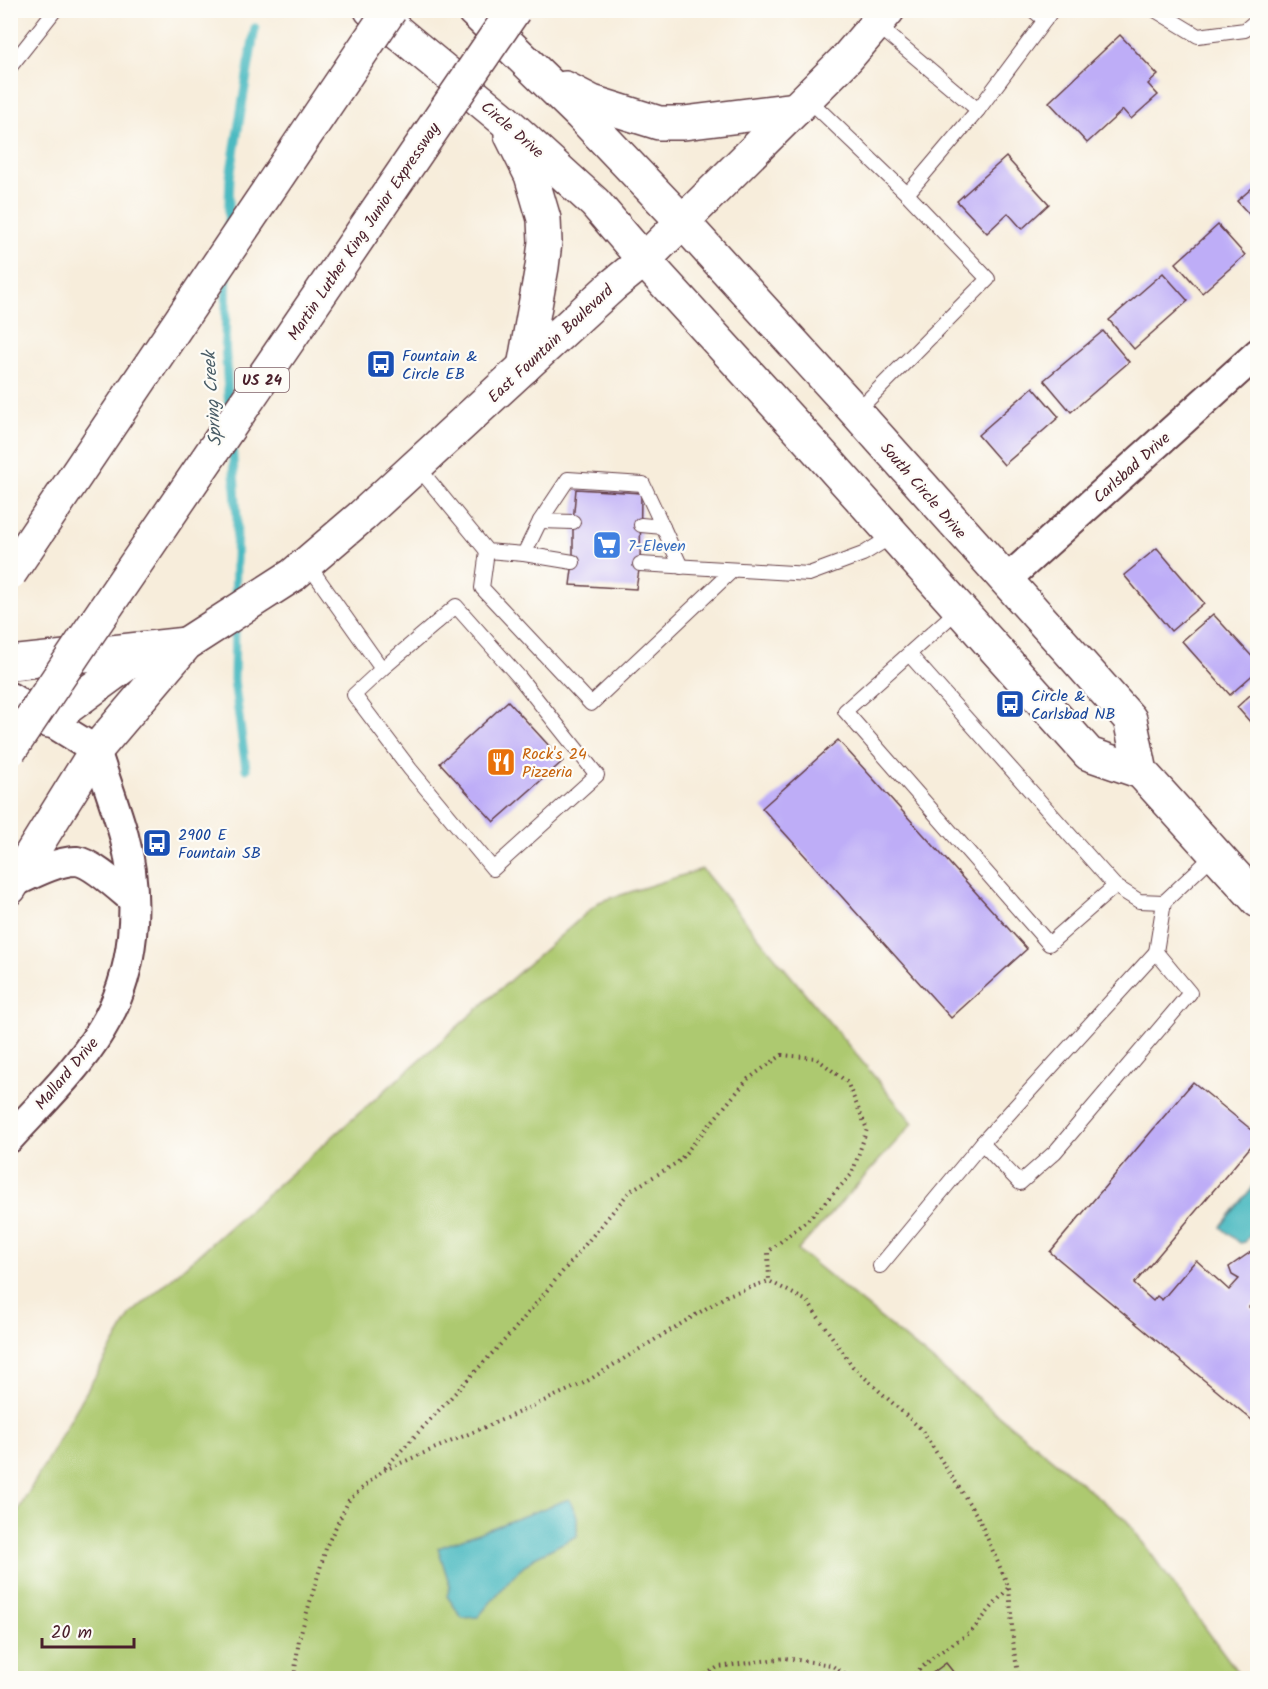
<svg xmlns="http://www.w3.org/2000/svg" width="1268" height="1689" viewBox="0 0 1268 1689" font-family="Kalam,sans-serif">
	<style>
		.green { fill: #adc970; stroke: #7c744e; stroke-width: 1.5 }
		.water { fill: #4bbac1; stroke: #4a6c76; stroke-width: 1.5 }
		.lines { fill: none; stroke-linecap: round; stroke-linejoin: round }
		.stream { stroke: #4bbac1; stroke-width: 9 }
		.building { fill: #beadf7 }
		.service-casing { stroke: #643e45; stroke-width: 16 }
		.minor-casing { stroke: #643e45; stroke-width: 32 }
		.primary-casing { stroke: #643e45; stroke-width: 36 }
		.trunk-casing { stroke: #643e45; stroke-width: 36 }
		.path { stroke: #643e45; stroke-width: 4; stroke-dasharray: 1.5 4.5; stroke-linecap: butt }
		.service { stroke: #fff; stroke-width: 14 }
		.minor { stroke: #fff; stroke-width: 28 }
		.primary { stroke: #fff; stroke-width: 33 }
		.trunk { stroke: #fff; stroke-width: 33 }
		.motorway-bridge-casing { stroke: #643e45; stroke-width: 36; stroke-linecap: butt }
		.motorway-bridge { stroke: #fff; stroke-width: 33 }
		.labels { text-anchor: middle; stroke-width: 4.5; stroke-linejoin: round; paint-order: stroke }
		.shield { fill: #fdfcf7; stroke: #806168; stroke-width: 1.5 }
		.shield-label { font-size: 15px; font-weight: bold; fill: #4a1f2b }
		.street-label { font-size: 16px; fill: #4a1f2b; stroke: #fdfcf7 }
		.transit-label { font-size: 16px; fill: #164399; stroke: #fdfcf7; text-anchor: start }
		.shop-label { font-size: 16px; fill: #366cbe; stroke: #fdfcf7; text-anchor: start }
		.food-label { font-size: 16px; fill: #c56008; stroke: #fdfcf7; text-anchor: start }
		.water-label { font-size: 18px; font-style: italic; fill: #4a5d67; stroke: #fdfcf7 }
	</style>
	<rect width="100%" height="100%" fill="#fdfcf7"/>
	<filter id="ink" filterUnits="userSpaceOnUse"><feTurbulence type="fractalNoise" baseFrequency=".0167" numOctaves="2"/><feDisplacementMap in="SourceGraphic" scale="12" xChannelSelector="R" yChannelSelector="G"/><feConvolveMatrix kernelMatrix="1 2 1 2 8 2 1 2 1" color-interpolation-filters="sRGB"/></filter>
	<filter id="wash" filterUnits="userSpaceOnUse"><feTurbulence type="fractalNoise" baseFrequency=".008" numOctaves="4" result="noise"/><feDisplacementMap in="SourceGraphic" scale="24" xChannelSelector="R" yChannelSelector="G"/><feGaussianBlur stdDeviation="1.35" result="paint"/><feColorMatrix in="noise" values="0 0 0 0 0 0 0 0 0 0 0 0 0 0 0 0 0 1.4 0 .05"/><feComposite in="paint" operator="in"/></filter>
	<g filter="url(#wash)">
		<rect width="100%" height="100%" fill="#f7eddb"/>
		<path class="green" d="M 702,869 L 913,1123 L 798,1250 L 1127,1521 L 1242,1678 L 11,1678 L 11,1523 L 131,1314 L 599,902 Z"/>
		<g class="water">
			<path d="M 1254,1185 L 1257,1185 L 1257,1226 L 1245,1242 L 1240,1243 L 1223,1229 L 1221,1227 L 1222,1225 Z"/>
			<path d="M 569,1499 L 577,1516 L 577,1536 L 535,1557 L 513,1576 L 478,1617 L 462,1618 L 447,1596 L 450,1586 L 438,1548 Z"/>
		</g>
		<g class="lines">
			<g class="stream">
				<path d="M 228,230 L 230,177 L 255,28"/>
				<path d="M 227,271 L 225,342 L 229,410"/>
				<path d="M 232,442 L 237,518 L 235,605"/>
				<path d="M 235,622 L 234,680 L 246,769"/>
			</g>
		</g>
		<g id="blocks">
			<g class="building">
				<path d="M 1120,35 L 1158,75 L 1148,84 L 1158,95 L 1131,119 L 1123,110 L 1087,143 L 1049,102 Z"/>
				<path d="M 1006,157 L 1049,204 L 1022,229 L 1008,213 L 987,233 L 957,201 Z"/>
				<path d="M 1258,183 L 1258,224 L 1237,201 Z"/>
				<path d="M 1218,225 L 1245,255 L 1202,293 L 1176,263 Z"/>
				<path d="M 1163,273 L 1188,301 L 1134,349 L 1109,320 Z"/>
				<path d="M 1103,331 L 1129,362 L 1071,412 L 1044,380 Z"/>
				<path d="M 1033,387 L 1059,417 L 1004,465 L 978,435 Z"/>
				<path d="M 576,489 L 641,493 L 640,564 L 636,589 L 570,585 L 573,562 L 573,522 Z"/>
				<path d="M 1157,548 L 1204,603 L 1171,631 L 1124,575 Z"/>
				<path d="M 1213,614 L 1258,663 L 1258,670 L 1230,695 L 1182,641 Z"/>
				<path d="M 1258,688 L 1258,731 L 1237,707 Z"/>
				<path d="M 508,701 L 563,761 L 494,822 L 440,763 Z"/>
				<path d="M 838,740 L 1027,949 L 951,1018 L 762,808 Z"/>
				<path d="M 1193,1082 L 1258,1135 L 1258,1138 L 1134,1284 L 1153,1301 L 1157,1296 L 1162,1300 L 1196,1260 L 1229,1290 L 1239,1279 L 1232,1275 L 1229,1267 L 1258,1247 L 1258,1300 L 1249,1307 L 1258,1314 L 1258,1425 L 1050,1252 Z"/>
				<path d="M 946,1663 L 958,1678 L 926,1678 Z"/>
			</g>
		</g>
	</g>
	<g filter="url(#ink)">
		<use href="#blocks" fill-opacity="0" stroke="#643e45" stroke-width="1.5"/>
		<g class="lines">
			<g class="service-casing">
				<g id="service">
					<path d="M 1033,10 L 1045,20 L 1052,10"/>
					<path d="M 1155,10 L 1198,36 L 1245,30 L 1258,19"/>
					<path d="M 876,24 L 978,110"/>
					<path d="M 10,67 L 55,10"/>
					<path d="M 807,98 L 907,194"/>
					<path d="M 856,412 L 988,279 L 907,194 L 978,110 L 1045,20"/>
					<path d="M 417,466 L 487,551 L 524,554 L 573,562"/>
					<path d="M 540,521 L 573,522"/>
					<path d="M 663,527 L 681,567"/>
					<path d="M 487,551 L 482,588 L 591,704 L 733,570"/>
					<path d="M 524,554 L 540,521 L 568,479 L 643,484 L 663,527 L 641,525"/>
					<path d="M 307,563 L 382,669 L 354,695 L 410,769 L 493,869 L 597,775 L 519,677 L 456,606 L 382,669"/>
					<path d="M 640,564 L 809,574 L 863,554 L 894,535"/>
					<path d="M 959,609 L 845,711 L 1049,944 L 1115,886 L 1139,901 L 1164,902"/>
					<path d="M 909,654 L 1115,886"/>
					<path d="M 982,1143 L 1020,1183 L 1055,1152 L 1190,993 L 1156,952 L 1164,902 L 1216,853"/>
					<path d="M 880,1266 L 982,1143 L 1156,952"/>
				</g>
			</g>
			<g class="minor-casing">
				<g id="minor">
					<path d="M 1005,581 L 1258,353"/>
					<path d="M 10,697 L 96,750 C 105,779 116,807 124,836 C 141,899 136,974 101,1030 C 77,1070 42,1103 10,1138"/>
					<path d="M 14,883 C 30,875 58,860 77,861 C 92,863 120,889 132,899"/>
				</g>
			</g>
			<g class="primary-casing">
				<g id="primary">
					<path d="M 371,10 L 504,120 L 595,203 L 644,260 L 813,445 L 1089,754 L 1141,772 L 1258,901"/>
					<path d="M 473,10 L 581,115 L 682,221 L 856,412 L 1130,719 L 1141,772"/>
					<path d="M 565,88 L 592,102 L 659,123 L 684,123 L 796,109"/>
					<path d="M 511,135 L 531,175 L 544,219 L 545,242 L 542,267 L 524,367"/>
					<path d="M 10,663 L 186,644"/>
					<path d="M 49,721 L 147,649"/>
					<path d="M 96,750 L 186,644 L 293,575 L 362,516 L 612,286 L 644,260 L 847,58 L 888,10"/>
				</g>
			</g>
			<g class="trunk-casing">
				<path id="trunk" d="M 10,888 L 96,750"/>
			</g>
			<g class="path">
				<path d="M 385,1468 L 513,1331 L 630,1191 L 678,1162 L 748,1079 L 782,1055 L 816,1058 L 847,1082 L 867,1129 L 852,1174 L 811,1217 L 768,1252 L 769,1281"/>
				<path d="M 294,1678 L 299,1639 L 327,1545 L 349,1500 L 382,1471 L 506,1418 L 584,1383 L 728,1295 L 769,1281 L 807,1301 L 853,1367 L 921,1429 L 978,1517 L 1009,1588 L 1014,1651 L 1019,1678"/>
				<path d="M 700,1678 L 718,1667 L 785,1658 L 831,1665 L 850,1678"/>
				<path d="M 910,1678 L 937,1654 L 971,1632 L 1008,1588"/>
			</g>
			<use href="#service" class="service"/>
			<use href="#minor" class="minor"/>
			<use href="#primary" class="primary"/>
			<use href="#trunk" class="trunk"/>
			<g class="motorway-bridge-casing">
				<g id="motorway-bridge">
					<path d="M 10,573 L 390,10"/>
					<path d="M 10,750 L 83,641 L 514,10"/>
				</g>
			</g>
			<use href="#motorway-bridge" class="motorway-bridge"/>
		</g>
	</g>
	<defs>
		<g id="bus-square" transform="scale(1.5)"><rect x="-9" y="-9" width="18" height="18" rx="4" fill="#1a4fb4" stroke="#fdfcf7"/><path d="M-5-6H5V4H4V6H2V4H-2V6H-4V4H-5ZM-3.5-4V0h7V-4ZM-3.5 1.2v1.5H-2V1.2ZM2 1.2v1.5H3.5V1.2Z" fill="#fff"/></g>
		<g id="supermarket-square" transform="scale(1.5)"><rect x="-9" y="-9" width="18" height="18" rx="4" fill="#3f7fe0" stroke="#fdfcf7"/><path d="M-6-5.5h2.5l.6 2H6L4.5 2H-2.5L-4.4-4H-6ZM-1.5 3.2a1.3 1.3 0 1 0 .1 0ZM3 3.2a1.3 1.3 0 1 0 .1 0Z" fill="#fff"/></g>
		<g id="restaurant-square" transform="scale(1.5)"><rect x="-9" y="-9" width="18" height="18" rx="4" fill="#e8710a" stroke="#fdfcf7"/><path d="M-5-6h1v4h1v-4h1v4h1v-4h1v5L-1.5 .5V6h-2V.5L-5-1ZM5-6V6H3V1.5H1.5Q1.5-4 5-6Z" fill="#fff"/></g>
	</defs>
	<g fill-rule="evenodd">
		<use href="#bus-square" x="381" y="364"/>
		<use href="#supermarket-square" x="607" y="545"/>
		<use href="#bus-square" x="1010" y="704"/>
		<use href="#restaurant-square" x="501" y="762"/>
		<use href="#bus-square" x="157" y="843"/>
	</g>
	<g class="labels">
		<rect class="shield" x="235" y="368" width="54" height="24" rx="4.5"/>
		<g class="shield-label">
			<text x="262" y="385">US 24</text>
		</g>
		<g class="street-label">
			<text transform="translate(513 129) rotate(41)" y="6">Circle Drive</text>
			<text transform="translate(363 231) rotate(-56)" y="6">Martin Luther King Junior Expressway</text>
			<text transform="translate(550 343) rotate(-43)" y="6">East Fountain Boulevard</text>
			<text transform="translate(1131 467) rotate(-42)" y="6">Carlsbad Drive</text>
			<text transform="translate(924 490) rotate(49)" y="6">South Circle Drive</text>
			<text transform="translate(66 1073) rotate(-50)" y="6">Mallard Drive</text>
		</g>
		<g class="transit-label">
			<text x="402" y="361">Fountain &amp;<tspan x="402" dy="18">Circle EB</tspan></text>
			<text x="1031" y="701">Circle &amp;<tspan x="1031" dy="18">Carlsbad NB</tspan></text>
			<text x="178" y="840">2900 E<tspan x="178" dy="18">Fountain SB</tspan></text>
		</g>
		<g class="shop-label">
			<text x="628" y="551">7-Eleven</text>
		</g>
		<g class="food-label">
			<text x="522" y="759">Rock's 24<tspan x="522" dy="18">Pizzeria</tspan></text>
		</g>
		<g class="water-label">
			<text transform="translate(212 399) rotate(-94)" y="6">Spring Creek</text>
		</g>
	</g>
	<rect width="1268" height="1689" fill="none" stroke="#fdfcf7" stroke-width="36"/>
	<path d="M42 1638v9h92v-9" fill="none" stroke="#4a1f2b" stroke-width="3"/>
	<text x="51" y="1638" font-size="18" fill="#4a1f2b" stroke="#fdfcf7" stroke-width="4.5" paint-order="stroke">20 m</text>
</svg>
